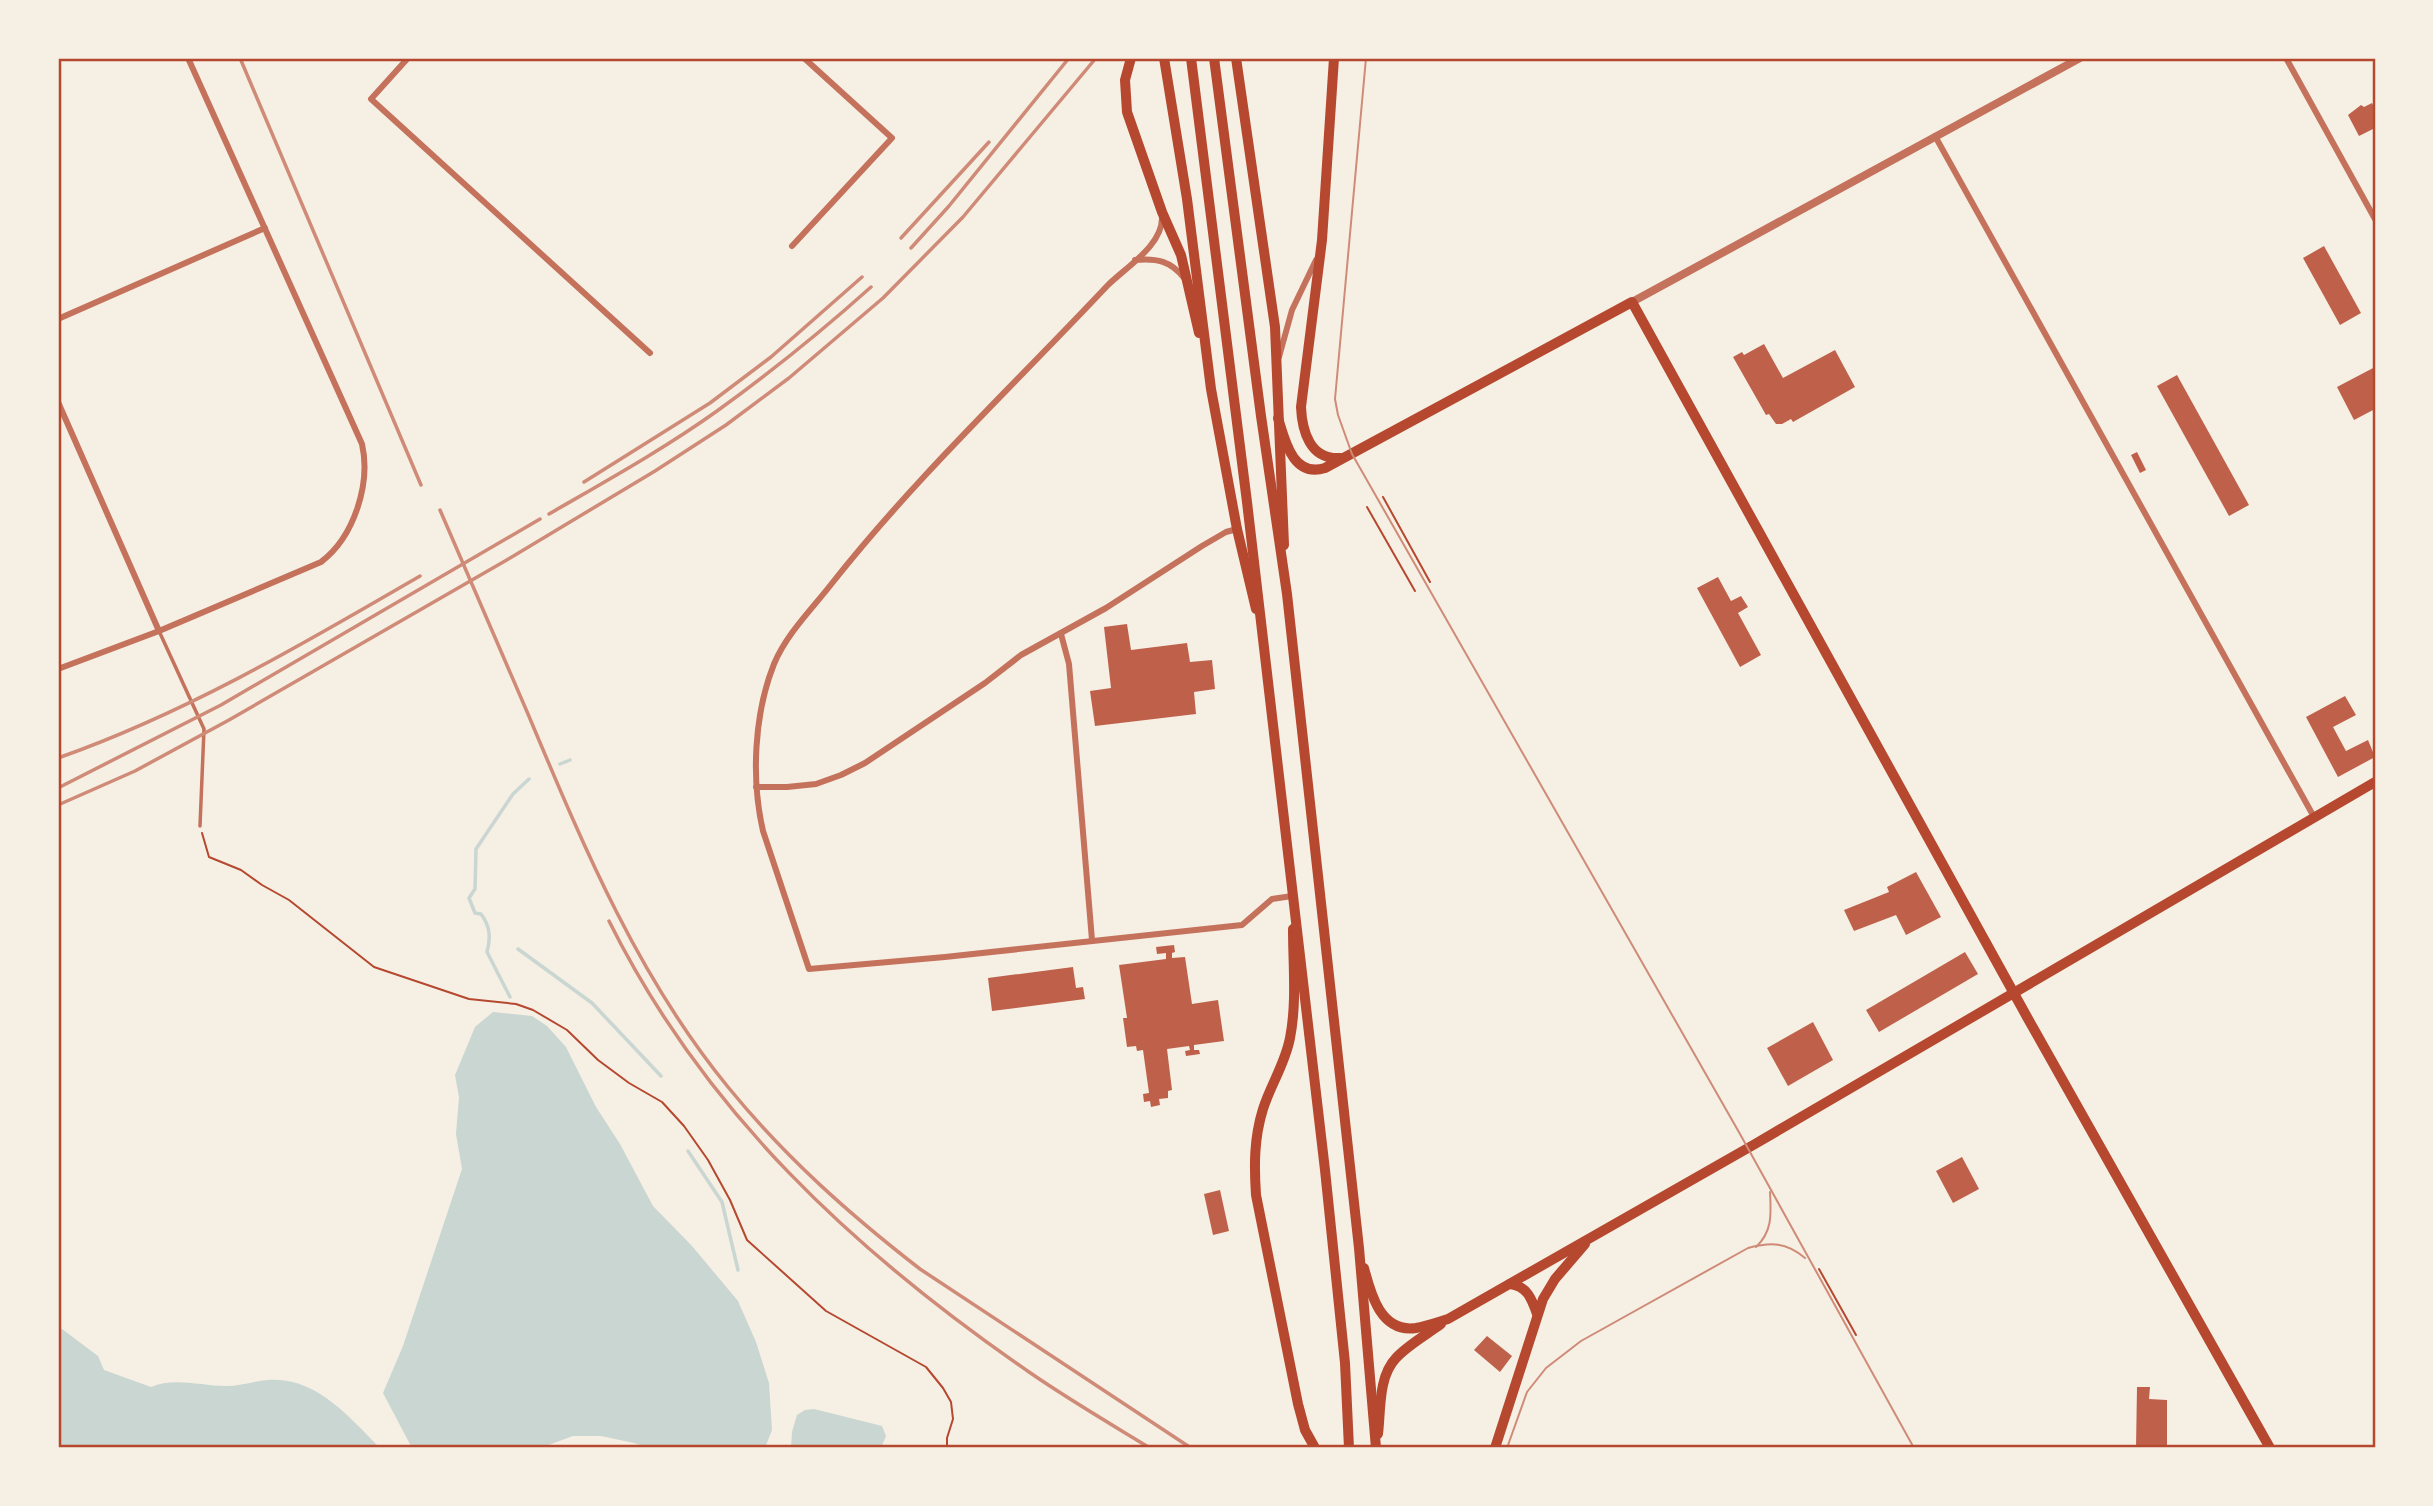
<svg xmlns="http://www.w3.org/2000/svg" width="2433" height="1506" viewBox="0 0 2433 1506" font-family="'Source Serif 4',serif">
	<style>
		.water { fill: #c9d6d2 }
		.lines { fill: none; stroke-linecap: round; stroke-linejoin: round }
		.stream { stroke: #c9d6d2; stroke-width: 3.5 }
		.building { fill: #bf614a }
		.path { stroke: #b5482f; stroke-width: 2 }
		.service { stroke: #c5725c; stroke-width: 3.5 }
		.minor { stroke: #c5725c; stroke-width: 6 }
		.tertiary { stroke: #c5725c; stroke-width: 8 }
		.secondary { stroke: #b5482f; stroke-width: 10 }
		.primary { stroke: #b5482f; stroke-width: 10 }
		.tram { stroke: #cf8b77; stroke-width: 2 }
		.rail { stroke: #cf8b77; stroke-width: 3.5 }
		.neatline { fill: none; stroke: #b5482f; stroke-width: 2.5 }
	</style>
	<rect width="100%" height="100%" fill="#f6efe4"/>
	<g class="water">
		<path d="M 493,1012 L 532,1016 L 547,1026 L 566,1047 L 596,1107 L 620,1144 L 653,1206 L 692,1246 L 738,1301 L 756,1342 L 769,1383 L 772,1430 L 765,1448 L 649,1448 L 634,1443 L 601,1436 L 573,1436 L 540,1448 L 412,1448 L 383,1393 L 403,1346 L 462,1169 L 456,1134 L 459,1097 L 455,1075 L 475,1027 Z"/>
		<path d="M 58,1326 L 98,1356 L 104,1370 L 151,1387 C 174,1377 201,1386 226,1386 C 241,1386 254,1381 268,1380 C 316,1376 350,1418 380,1448 L 58,1448 Z"/>
		<path d="M 814,1409 L 882,1426 L 886,1436 L 881,1448 L 791,1448 L 792,1432 L 797,1415 L 805,1410 Z"/>
	</g>
	<g class="lines">
		<g class="stream">
			<path d="M 560,764 L 570,760"/>
			<path d="M 518,949 L 592,1003 L 661,1076"/>
			<path d="M 510,997 L 487,952 C 491,937 490,926 481,914 L 475,913 L 469,898 L 475,889 L 476,849 L 513,794 L 529,779"/>
			<path d="M 688,1151 L 722,1202 L 738,1270"/>
		</g>
	</g>
	<g class="building">
		<path d="M 2372,103 L 2375,109 L 2375,128 L 2359,136 L 2348,115 L 2361,105 L 2364,107 Z"/>
		<path d="M 2324,246 L 2361,313 L 2340,325 L 2303,258 Z"/>
		<path d="M 1764,344 L 1783,378 L 1835,350 L 1855,387 L 1793,422 L 1791,419 L 1782,424 L 1776,424 L 1769,414 L 1766,415 L 1733,357 L 1742,352 L 1744,355 Z"/>
		<path d="M 2375,367 L 2375,409 L 2354,420 L 2337,387 Z"/>
		<path d="M 2177,375 L 2249,505 L 2229,516 L 2157,386 Z"/>
		<path d="M 2137,452 L 2146,470 L 2140,473 L 2131,455 Z"/>
		<path d="M 1718,577 L 1731,601 L 1741,596 L 1748,607 L 1738,613 L 1761,655 L 1740,667 L 1697,588 Z"/>
		<path d="M 1127,624 L 1131,650 L 1187,643 L 1190,662 L 1212,660 L 1215,689 L 1194,692 L 1196,714 L 1095,726 L 1090,691 L 1111,688 L 1104,627 Z"/>
		<path d="M 2345,696 L 2356,715 L 2333,727 L 2346,751 L 2368,740 L 2375,757 L 2338,777 L 2306,717 Z"/>
		<path d="M 1916,872 L 1941,917 L 1906,935 L 1896,915 L 1854,931 L 1844,910 L 1889,892 L 1887,887 Z"/>
		<path d="M 1174,945 L 1175,952 L 1172,953 L 1172,958 L 1185,957 L 1192,1004 L 1218,1000 L 1224,1041 L 1194,1045 L 1194,1050 L 1199,1050 L 1200,1054 L 1186,1056 L 1185,1051 L 1190,1050 L 1189,1046 L 1167,1049 L 1172,1090 L 1168,1091 L 1168,1098 L 1159,1099 L 1160,1105 L 1151,1107 L 1150,1101 L 1144,1102 L 1143,1094 L 1149,1093 L 1143,1050 L 1137,1051 L 1136,1046 L 1127,1047 L 1123,1018 L 1127,1018 L 1119,965 L 1166,959 L 1166,953 L 1157,954 L 1156,947 Z"/>
		<path d="M 1965,952 L 1978,974 L 1879,1032 L 1866,1010 Z"/>
		<path d="M 1073,967 L 1076,988 L 1083,987 L 1085,999 L 992,1011 L 988,978 Z"/>
		<path d="M 1813,1022 L 1833,1060 L 1788,1086 L 1767,1048 Z"/>
		<path d="M 1962,1157 L 1979,1189 L 1953,1203 L 1936,1171 Z"/>
		<path d="M 1220,1190 L 1229,1231 L 1213,1235 L 1204,1194 Z"/>
		<path d="M 1487,1336 L 1512,1356 L 1500,1372 L 1474,1350 Z"/>
		<path d="M 2137,1387 L 2150,1387 L 2149,1399 L 2167,1400 L 2167,1448 L 2136,1448 Z"/>
	</g>
	<g class="lines">
		<g class="path">
			<path d="M 1383,497 L 1430,582"/>
			<path d="M 1367,507 L 1415,591"/>
			<path d="M 202,833 L 209,857 L 241,870 L 262,885 L 289,900 L 374,967 L 469,999 L 516,1004 L 533,1010 L 567,1030 L 598,1060 L 629,1083 L 662,1102 L 684,1126 L 708,1160 L 730,1200 L 747,1240 L 826,1311 L 926,1367 L 943,1388 L 951,1402 L 953,1419 L 947,1438 L 947,1448"/>
			<path d="M 1819,1269 L 1856,1335"/>
		</g>
		<path class="service" d="M 159,631 L 204,729 L 200,826"/>
		<g class="minor">
			<path d="M 408,58 L 371,99 L 650,353"/>
			<path d="M 2286,58 L 2375,219"/>
			<path d="M 1935,136 L 2314,817"/>
			<path d="M 1162,218 C 1162,246 1126,267 1107,286 C 1015,384 917,476 833,582 C 813,608 787,633 774,664 C 754,714 751,779 763,831 L 809,969 L 945,957 L 1242,925 L 1272,899 L 1292,896"/>
			<path d="M 792,246 L 892,138 L 804,58"/>
			<path d="M 1135,260 C 1157,258 1171,261 1184,278"/>
			<path d="M 58,319 L 265,228"/>
			<path d="M 1279,357 L 1292,310 L 1316,260"/>
			<path d="M 58,402 L 159,631"/>
			<path d="M 1061,634 L 1069,664 L 1092,940"/>
			<path d="M 58,669 L 159,631 L 321,562 C 354,537 371,484 362,444 L 188,58"/>
			<path d="M 756,787 L 787,787 L 816,784 L 841,775 L 865,763 L 985,683 L 1021,655 L 1106,608 L 1202,546 L 1226,532 L 1237,529"/>
		</g>
		<path class="tertiary" d="M 1632,302 L 2080,58"/>
		<g class="secondary">
			<path d="M 1131,58 L 1125,80 L 1127,112 L 1162,212 L 1181,255 L 1199,333"/>
			<path d="M 1164,58 L 1187,199 L 1211,389 L 1237,529 L 1256,609"/>
			<path d="M 1236,58 L 1275,327 L 1284,545"/>
			<path d="M 1334,58 L 1322,240 L 1301,407 C 1302,431 1310,460 1340,458"/>
			<path d="M 1278,418 C 1285,441 1293,478 1325,468 L 1632,302 L 2027,1017 L 2270,1448"/>
			<path d="M 1293,929 C 1293,965 1297,1002 1290,1038 C 1285,1064 1271,1084 1263,1109 C 1254,1138 1254,1165 1256,1195 L 1298,1404 L 1305,1430 L 1315,1448"/>
			<path d="M 1364,1268 C 1371,1295 1381,1333 1416,1328 C 1427,1326 1438,1322 1448,1319 L 1755,1144 L 2375,782"/>
			<path d="M 1510,1284 C 1527,1286 1532,1299 1537,1314"/>
			<path d="M 1378,1434 C 1381,1410 1378,1377 1396,1358 C 1408,1345 1426,1335 1441,1324"/>
			<path d="M 1495,1448 L 1543,1299 L 1555,1279 L 1585,1244"/>
		</g>
		<g class="primary">
			<path d="M 1191,58 L 1247,502 L 1325,1170 L 1345,1363 L 1349,1448"/>
			<path d="M 1214,58 L 1261,416 L 1287,594 L 1359,1248 L 1376,1448"/>
		</g>
		<g class="tram">
			<path d="M 1366,58 L 1335,399 L 1338,415 L 1352,454 L 1740,1134 L 1914,1448"/>
			<path d="M 1756,1247 C 1773,1231 1771,1213 1770,1192"/>
			<path d="M 1507,1448 L 1527,1392 L 1546,1368 L 1581,1341 L 1748,1248 C 1771,1242 1786,1242 1805,1258"/>
		</g>
		<g class="rail">
			<path d="M 240,58 L 421,485"/>
			<path d="M 901,238 L 989,142"/>
			<path d="M 911,248 L 949,206 L 1069,58"/>
			<path d="M 584,482 L 710,403 L 771,357 L 862,277"/>
			<path d="M 440,510 C 469,578 499,646 528,714 C 583,845 637,976 728,1087 C 785,1157 849,1214 920,1269 L 1191,1448"/>
			<path d="M 549,514 C 606,481 664,449 717,411 C 771,372 822,331 871,287"/>
			<path d="M 58,758 C 186,713 303,644 420,576"/>
			<path d="M 58,788 L 221,705 L 540,519"/>
			<path d="M 58,805 L 135,771 L 229,720 L 505,561 L 655,471 L 726,425 L 789,378 L 883,298 L 963,217 L 1096,58"/>
			<path d="M 609,921 C 704,1112 855,1252 1029,1372 C 1068,1399 1109,1423 1150,1448"/>
		</g>
	</g>
	<rect width="2433" height="1506" fill="none" stroke="#f6efe4" stroke-width="119"/>
	<rect x="60" y="60" width="2314" height="1386" class="neatline"/>
</svg>
